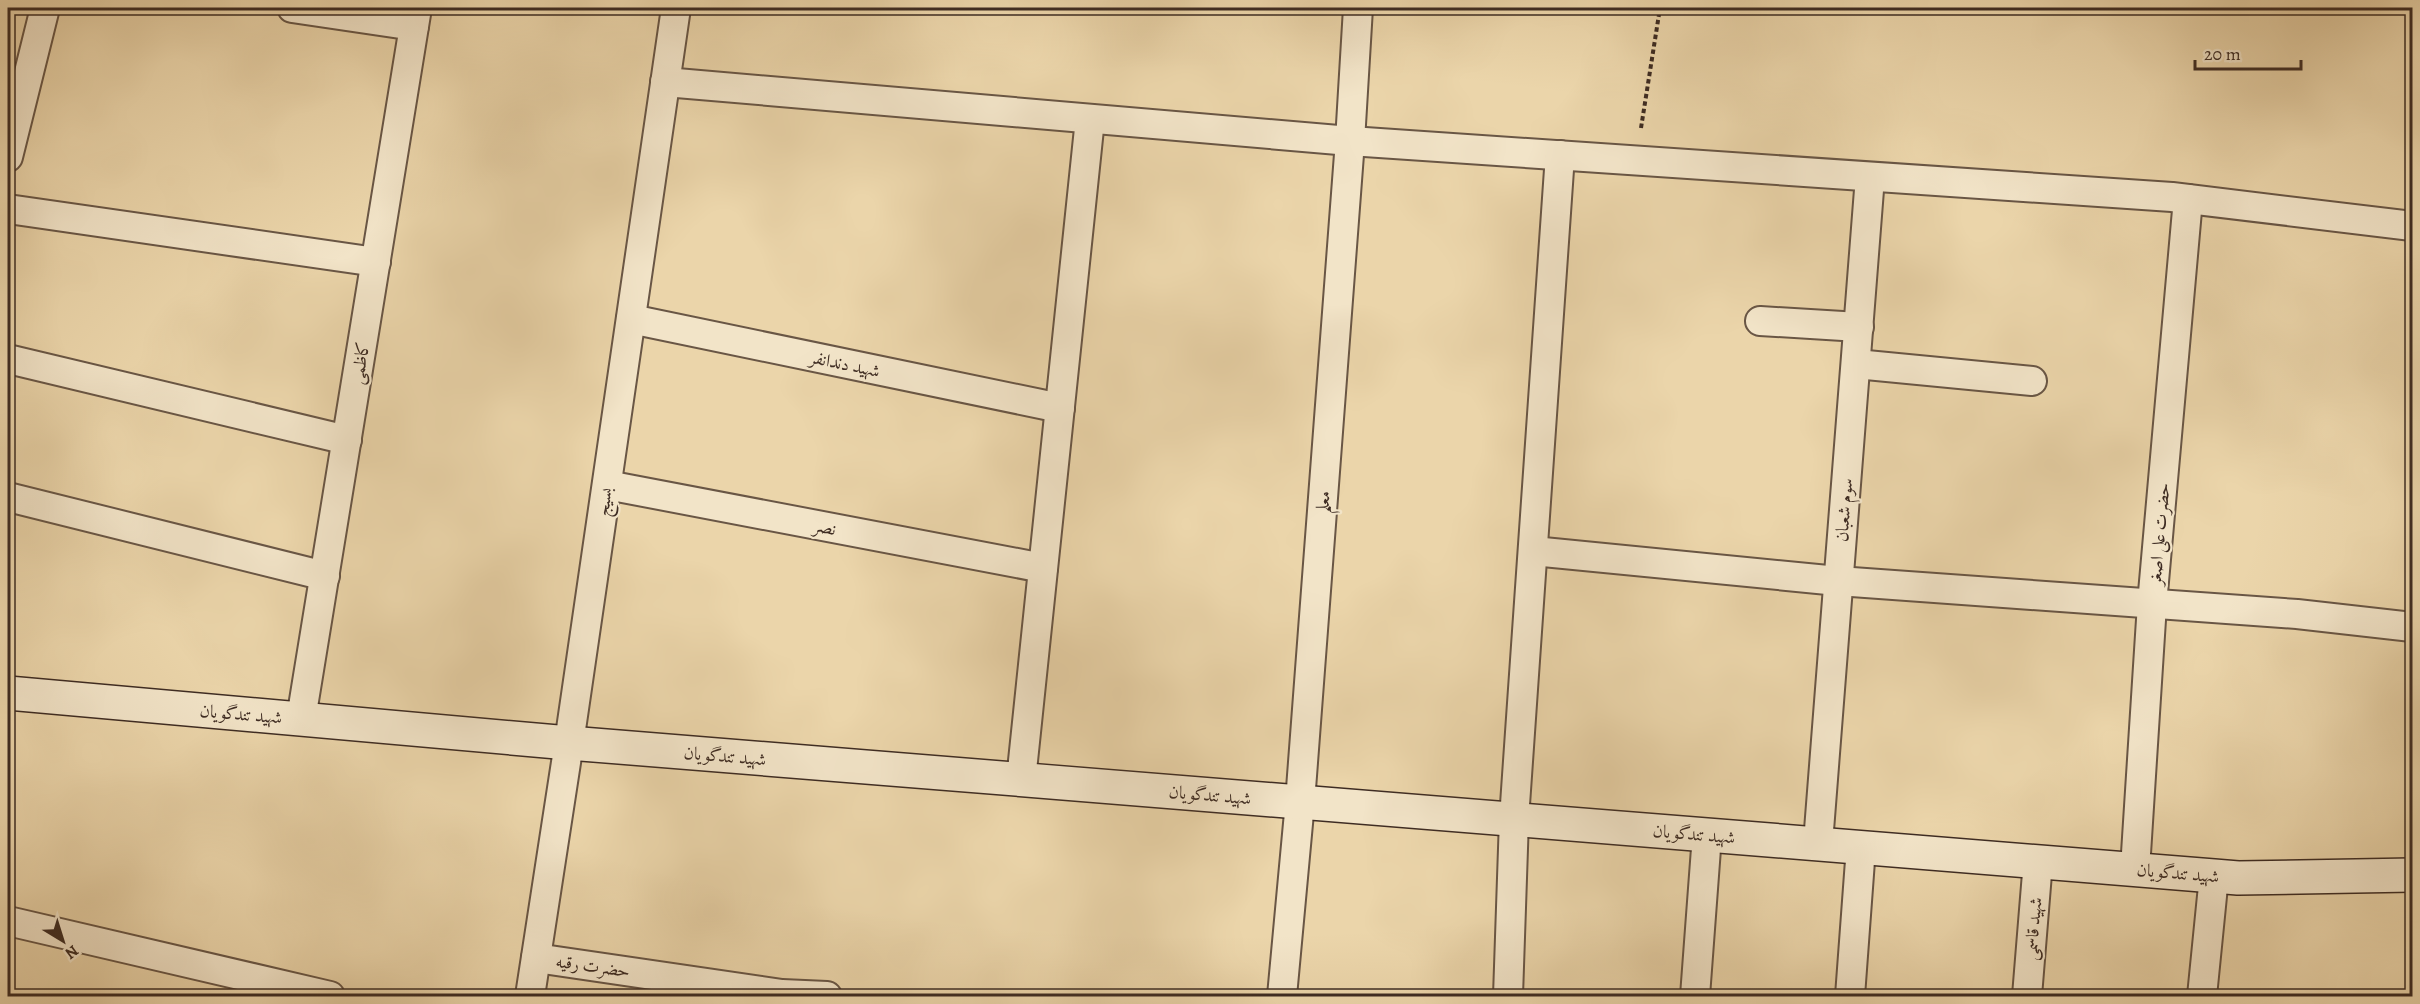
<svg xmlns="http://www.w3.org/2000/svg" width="2420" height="1004" viewBox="0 0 2420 1004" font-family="Alegreya,Amiri,serif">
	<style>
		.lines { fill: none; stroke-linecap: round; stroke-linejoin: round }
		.street-casing { stroke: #695645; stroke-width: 32 }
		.secondary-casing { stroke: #3e2c23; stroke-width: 36 }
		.path { stroke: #3e2c23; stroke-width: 4; stroke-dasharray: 4.5 3; stroke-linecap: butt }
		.street { stroke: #f2e4c8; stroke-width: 28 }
		.secondary { stroke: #f2e4c8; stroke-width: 33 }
		.labels { text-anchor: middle; stroke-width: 4.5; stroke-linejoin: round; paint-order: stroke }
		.street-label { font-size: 18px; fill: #3e2c23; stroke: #f2e4c8 }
	</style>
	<rect width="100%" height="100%" fill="#ebd5aa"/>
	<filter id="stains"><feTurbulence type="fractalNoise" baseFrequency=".00333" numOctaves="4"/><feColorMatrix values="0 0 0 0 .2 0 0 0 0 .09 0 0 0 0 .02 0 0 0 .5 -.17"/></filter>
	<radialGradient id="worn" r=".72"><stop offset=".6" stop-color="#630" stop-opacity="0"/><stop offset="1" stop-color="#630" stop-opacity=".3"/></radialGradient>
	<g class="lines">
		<g class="street-casing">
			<g id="street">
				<path d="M 292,8 L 414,26"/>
				<path d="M 665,82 L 1350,141 L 2172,197 L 2412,226"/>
				<path d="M 8,157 L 45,8"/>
				<path d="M 8,209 L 376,262"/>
				<path d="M 631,319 L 1060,408"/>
				<path d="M 1760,321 L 1859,327"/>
				<path d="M 8,359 L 347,440"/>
				<path d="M 1856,364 L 2032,381"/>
				<path d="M 607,485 L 1043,568"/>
				<path d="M 8,497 L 325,576"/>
				<path d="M 1533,551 L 1838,581 L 2297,614 L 2412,627"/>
				<path d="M 301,719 L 417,8"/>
				<path d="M 1021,780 L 1090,119"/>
				<path d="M 1818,843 L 1870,177"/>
				<path d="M 2135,869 L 2152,604 L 2188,199"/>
				<path d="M 8,921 L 330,996"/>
				<path d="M 536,958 L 782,994 L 827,996"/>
				<path d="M 530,996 L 569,743 L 676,8"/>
				<path d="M 1282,996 L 1300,802 L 1350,141 L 1358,8"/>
				<path d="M 1508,996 L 1514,819 L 1560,155"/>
				<path d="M 1695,996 L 1707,835"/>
				<path d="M 1850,996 L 1861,847"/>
				<path d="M 2027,996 L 2038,861"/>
				<path d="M 2202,996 L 2214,876"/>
			</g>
		</g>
		<g class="secondary-casing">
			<path id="secondary" d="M 8,693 L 569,743 L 2214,876 L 2238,878 L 2412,875"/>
		</g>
		<path class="path" d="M 1641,128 L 1660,8"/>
		<use href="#street" class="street"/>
		<use href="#secondary" class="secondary"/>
	</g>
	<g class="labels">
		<g class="street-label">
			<text transform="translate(360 363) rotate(-81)" y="6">کاظمی</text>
			<text transform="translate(845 364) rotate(12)" y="6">شهید دندانفر</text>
			<text transform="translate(604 502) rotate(-82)" y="6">بسیج</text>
			<text transform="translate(1323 502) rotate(-86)" y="6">معلم</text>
			<text transform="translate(1844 510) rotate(-85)" y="6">سوم شعبان</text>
			<text transform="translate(825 527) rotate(11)" y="6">نصر</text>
			<text transform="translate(2159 534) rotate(-85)" y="6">حضرت علی اصغر</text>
			<text transform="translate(241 714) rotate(5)" y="6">شهید تندگویان</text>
			<text transform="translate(725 756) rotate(5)" y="6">شهید تندگویان</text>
			<text transform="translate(1210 795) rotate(5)" y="6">شهید تندگویان</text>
			<text transform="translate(1694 834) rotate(5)" y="6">شهید تندگویان</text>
			<text transform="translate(2178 873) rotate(5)" y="6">شهید تندگویان</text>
			<text transform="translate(2033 929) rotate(-85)" y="6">شهید قاسمی</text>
			<text transform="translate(593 966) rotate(8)" y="6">حضرت رقیه</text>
		</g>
	</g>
	<rect width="2420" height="1004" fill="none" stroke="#ebd5aa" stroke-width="30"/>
	<rect x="9" y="9" width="2402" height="986" fill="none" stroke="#3e2c23" stroke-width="3"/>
	<rect x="15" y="15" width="2390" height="974" fill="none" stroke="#3e2c23" stroke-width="1.5"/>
	<g transform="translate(63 941) rotate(142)" stroke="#f2e4c8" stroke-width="4.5" paint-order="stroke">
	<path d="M0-4.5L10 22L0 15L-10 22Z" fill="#3e2c23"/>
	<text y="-9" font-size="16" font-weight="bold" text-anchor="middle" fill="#3e2c23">N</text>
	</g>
	<path d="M2195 60v9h106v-9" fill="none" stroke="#3e2c23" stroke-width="3"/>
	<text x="2204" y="60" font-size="18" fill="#3e2c23" stroke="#f2e4c8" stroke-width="4.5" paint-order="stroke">20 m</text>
	<rect width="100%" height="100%" filter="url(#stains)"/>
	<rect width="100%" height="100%" fill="url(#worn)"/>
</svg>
